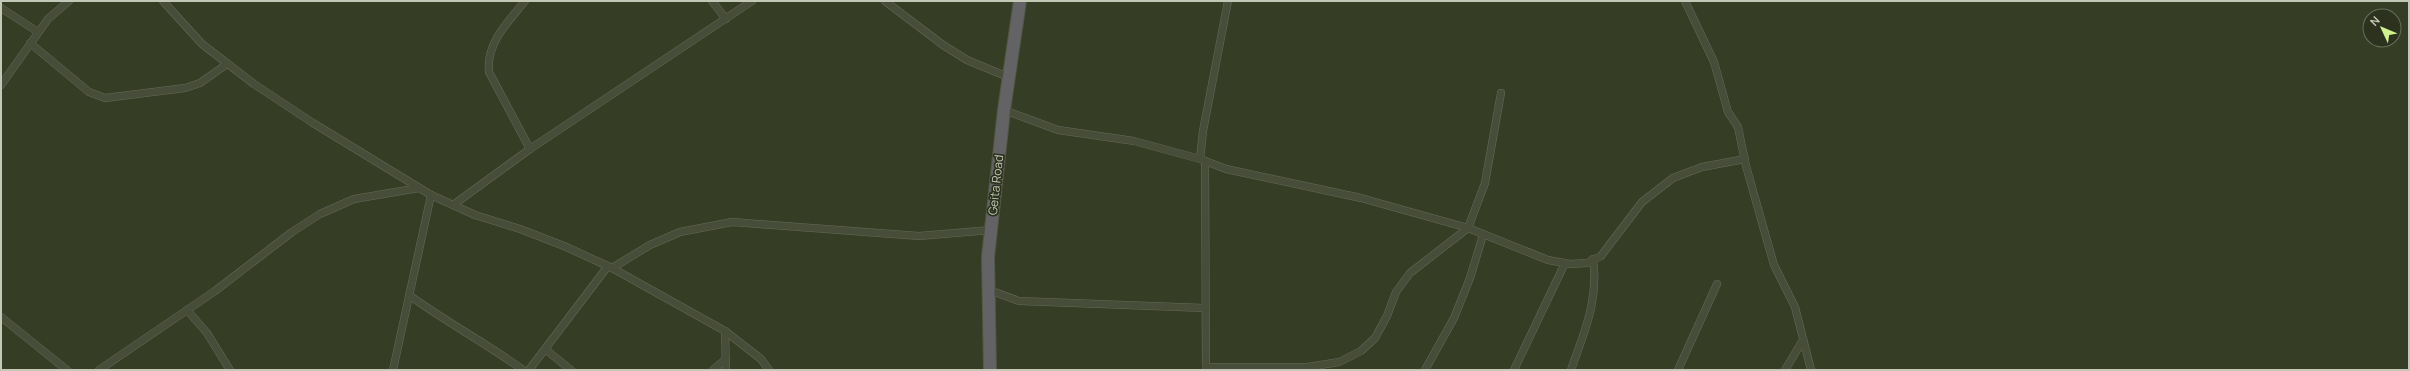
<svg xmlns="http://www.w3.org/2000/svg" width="2410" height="371" viewBox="0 0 2410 371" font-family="Manrope,sans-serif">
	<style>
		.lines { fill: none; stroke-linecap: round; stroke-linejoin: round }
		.minor-casing { stroke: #656b57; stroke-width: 8 }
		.trunk-casing { stroke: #525844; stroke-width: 14 }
		.minor { stroke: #474d39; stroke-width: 7 }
		.trunk { stroke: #636265; stroke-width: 12 }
		.labels { text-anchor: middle; stroke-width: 3.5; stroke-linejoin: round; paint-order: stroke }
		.street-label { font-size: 12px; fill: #c2c8b5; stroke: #2c321e }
	</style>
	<rect width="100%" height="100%" fill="#363d25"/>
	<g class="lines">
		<g class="minor-casing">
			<g id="minor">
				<path d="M 163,1 L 202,44 L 254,84 L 313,123 L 431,195 L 475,215 L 520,229 L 564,246 L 612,268 L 725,331 L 761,359 L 769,370"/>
				<path d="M 525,1 C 508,22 486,43 489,72 L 530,149"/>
				<path d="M 712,1 L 726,19"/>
				<path d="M 885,1 L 943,45 L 967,60 L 1008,77"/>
				<path d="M 1685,1 L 1714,62 L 1728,112 L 1738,127 L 1746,166 L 1774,265 L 1795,307 L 1811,370"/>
				<path d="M 1,8 L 38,32"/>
				<path d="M 30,43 L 89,92 L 105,98 L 185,88 L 200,83 L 227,64"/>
				<path d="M 1,85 L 48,19 L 69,1"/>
				<path d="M 1004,110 L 1058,130 L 1134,141 L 1200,159 L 1226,169 L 1361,198 L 1468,228 L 1548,260 L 1570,264 L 1587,263 L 1601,256 L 1642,202 L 1673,178 L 1702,167 L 1745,159"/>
				<path d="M 1200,159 L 1203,131 L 1228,1"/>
				<path d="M 1205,161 L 1206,370"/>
				<path d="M 453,205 L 530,149 L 752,1"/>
				<path d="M 612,268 L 650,245 L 680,232 L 732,222 L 919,236 L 991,230"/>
				<path d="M 989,290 L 1019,301 L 1205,308"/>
				<path d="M 409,295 C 446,322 486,343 523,370"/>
				<path d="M 187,310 L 207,333 L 230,370"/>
				<path d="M 1,317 L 67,370"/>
				<path d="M 725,331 L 726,370"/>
				<path d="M 545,349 L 571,370"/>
				<path d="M 1206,367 L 1308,367 L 1339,362 L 1361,351 L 1375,338 L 1387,316 L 1396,292 L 1410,273 L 1468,228 L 1485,183 L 1501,93"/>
				<path d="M 99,370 L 215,291 L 292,232 L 320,214 L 354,199 L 419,188"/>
				<path d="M 393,370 L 431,195"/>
				<path d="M 529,370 L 608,266"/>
				<path d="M 713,370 L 726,359"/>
				<path d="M 1425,370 L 1454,318 L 1470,278 L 1483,235"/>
				<path d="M 1514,370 L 1565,263"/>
				<path d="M 1571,370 C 1584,332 1599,301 1593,259"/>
				<path d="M 1678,370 L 1717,284"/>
				<path d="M 1785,370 L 1803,340"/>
			</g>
		</g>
		<g class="trunk-casing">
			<path id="trunk" d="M 990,370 L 988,257 L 1004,110 L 1020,1"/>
		</g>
		<use href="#minor" class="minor"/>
		<use href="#trunk" class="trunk"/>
	</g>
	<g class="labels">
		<g class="street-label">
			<text transform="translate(996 185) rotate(-84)" y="4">Geita Road</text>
		</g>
	</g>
	<rect width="2410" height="371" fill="none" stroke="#c2c8b5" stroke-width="4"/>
	<g transform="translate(2382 28) rotate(314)"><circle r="19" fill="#2c321e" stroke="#686e5a"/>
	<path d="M0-3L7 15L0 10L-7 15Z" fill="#d1f38f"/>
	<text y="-6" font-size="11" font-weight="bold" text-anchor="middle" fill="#c2c8b5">N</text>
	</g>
</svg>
